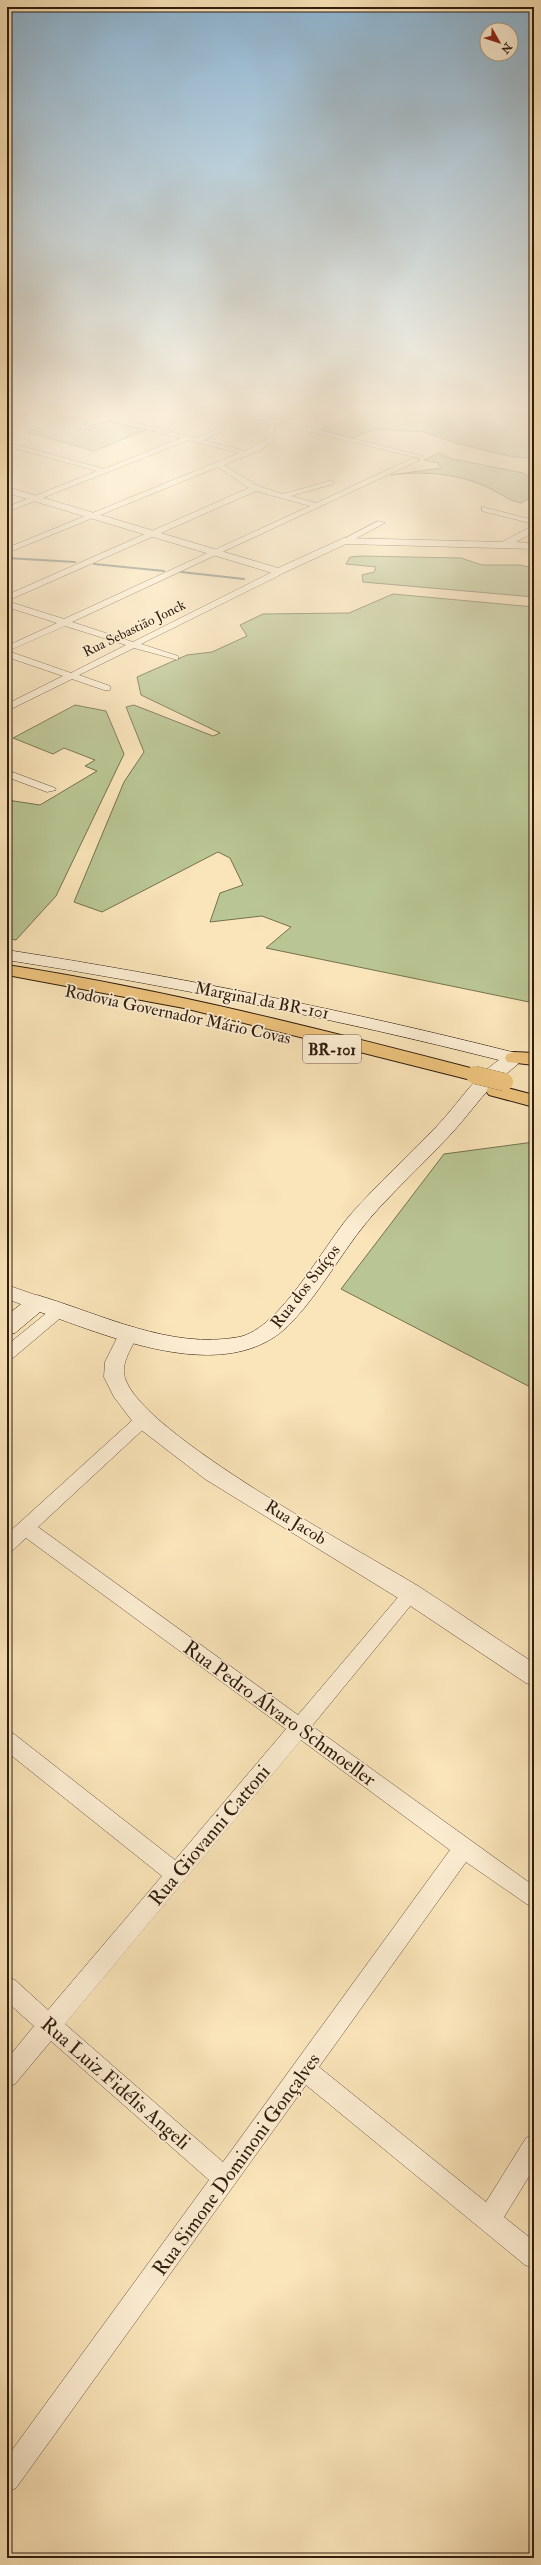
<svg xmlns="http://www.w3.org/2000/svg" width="541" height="2565" viewBox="0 0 541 2565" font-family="'IM FELL Double Pica',serif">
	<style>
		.green { fill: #b9c593; stroke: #747151 }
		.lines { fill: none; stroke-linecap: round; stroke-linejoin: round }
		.stream { stroke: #757c76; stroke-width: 2 }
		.minor-casing { stroke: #624f3a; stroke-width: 1 }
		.tertiary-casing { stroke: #624f3a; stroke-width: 1 }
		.secondary-casing { stroke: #2f1d0f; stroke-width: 1 }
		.motorway-casing { stroke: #2f1d0f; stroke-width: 2 }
		.minor { fill: #fcedd2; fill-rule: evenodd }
		.tertiary { fill: #fcedd2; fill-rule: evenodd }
		.secondary { fill: #fcedd2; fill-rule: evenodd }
		.motorway { fill: #edc27c; fill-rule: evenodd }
		.motorway-bridge-casing { stroke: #2f1d0f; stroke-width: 18; stroke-linecap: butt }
		.motorway-bridge { stroke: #edc27c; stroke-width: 18 }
		.labels { text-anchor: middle; stroke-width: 3.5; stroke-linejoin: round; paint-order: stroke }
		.far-street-label { font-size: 14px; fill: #2f1d0f; stroke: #fcedd2 }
		.shield { fill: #fcedd2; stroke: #6c5b4a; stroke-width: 1 }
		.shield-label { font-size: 16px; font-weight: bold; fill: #2f1d0f }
		.street-label { font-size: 17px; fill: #2f1d0f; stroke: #fcedd2 }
		.near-street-label { font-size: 20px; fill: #2f1d0f; stroke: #fcedd2 }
	</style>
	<rect width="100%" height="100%" fill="#fae4b9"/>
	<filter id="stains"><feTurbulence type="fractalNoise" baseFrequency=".005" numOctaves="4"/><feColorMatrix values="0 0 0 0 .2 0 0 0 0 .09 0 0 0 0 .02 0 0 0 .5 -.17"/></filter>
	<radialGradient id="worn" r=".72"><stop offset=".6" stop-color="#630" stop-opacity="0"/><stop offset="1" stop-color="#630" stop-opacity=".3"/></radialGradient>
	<g class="green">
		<path d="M 344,410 L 534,410 L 534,459 L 509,456 L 455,443 L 425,432 L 376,429 L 352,438 L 322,430 L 343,420 L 349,414 Z"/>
		<path d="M 65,417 L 88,423 L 79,427 L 83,429 L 106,420 L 146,430 L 94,451 L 27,432 Z"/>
		<path d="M 439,453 L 453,459 L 523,473 L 534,480 L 534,496 L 521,503 C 504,499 498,491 482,485 C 455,473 419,471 391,475 L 441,468 L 438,463 L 424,460 Z"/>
		<path d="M 361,556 L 461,558 L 482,565 L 520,565 L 534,568 L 534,597 L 363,582 L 362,575 L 374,572 L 376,567 L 346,564 L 350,557 Z"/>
		<path d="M 393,594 L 534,607 L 534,1003 L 266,948 L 291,927 L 262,916 L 210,922 L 220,893 L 243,885 L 230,858 L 218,852 L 102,912 L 74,902 L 124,782 L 144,752 L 126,707 L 134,705 L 213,736 L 220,733 L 141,695 L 137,677 L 187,655 L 212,652 L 247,636 L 240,625 L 263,614 L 349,613 Z"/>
		<path d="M 75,705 L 106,711 L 124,754 L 56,896 L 16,940 L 7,938 L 7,800 L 40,805 L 97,771 L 85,766 L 95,760 L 64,748 L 53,754 L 13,738 Z"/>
		<path d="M 534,1142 L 534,1389 L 341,1289 L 444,1154 Z"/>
	</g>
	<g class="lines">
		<g class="stream">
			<path d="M 7,558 L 75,562"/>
			<path d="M 94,564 L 164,571"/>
			<path d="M 181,572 L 244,579"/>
		</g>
		<g class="minor-casing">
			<g id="minor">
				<path d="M 23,410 L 33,410 L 7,421 L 7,417 Z"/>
				<path d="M 77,410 C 87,410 101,416 108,415 C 116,414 122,410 130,410 L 115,417 L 195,438 L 223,427 L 225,430 L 203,440 L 245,451 L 266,439 L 269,422 L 224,410 L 237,410 L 423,456 L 419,458 L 276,424 L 272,442 L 261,450 L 224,465 L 258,486 L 283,494 L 333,480 L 333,484 L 291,496 L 316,503 L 413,458 L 420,460 L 72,622 L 133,642 L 276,570 L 282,570 L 282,574 L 141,644 L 178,656 L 178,660 L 134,648 L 79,675 L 110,686 L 110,690 L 104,690 L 72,679 L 7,711 L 7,704 L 63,676 L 7,657 L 7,646 L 57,623 L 7,607 L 7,601 L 64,619 L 310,506 L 256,491 L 7,601 L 7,595 L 249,488 L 218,467 L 7,553 L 7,548 L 239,453 L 189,440 L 7,512 L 7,507 L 97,471 L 7,446 L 7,442 L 104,469 L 181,438 L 109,420 L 85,427 L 85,425 L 102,418 ZM 65,626 L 126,645 L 71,673 L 8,651 Z"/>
				<path d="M 482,507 L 534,520 L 534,524 L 482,511 Z"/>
				<path d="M 378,521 L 385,523 L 347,543 L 340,541 Z"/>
				<path d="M 7,770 L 55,788 L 56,790 L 47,792 L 7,777 Z"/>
				<path d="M 59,1306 L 64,1307 L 67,1311 L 64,1315 L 13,1358 L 7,1360 L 7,1345 L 54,1307 Z"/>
				<path d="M 143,1414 L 149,1416 L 151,1420 L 149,1424 L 38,1527 L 298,1715 L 405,1589 L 411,1586 L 417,1589 L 420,1594 L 312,1726 L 534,1886 L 534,1909 L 466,1862 L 319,2067 L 486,2202 L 526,2138 L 534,2134 L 534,2168 L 504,2217 L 534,2241 L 534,2268 L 525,2265 L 306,2085 L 16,2488 L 7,2492 L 7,2457 L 209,2180 L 51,2041 L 15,2084 L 7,2087 L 7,2059 L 34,2026 L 7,2002 L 7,1977 L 15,1980 L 48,2010 L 162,1876 L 7,1752 L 7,1731 L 14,1734 L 175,1860 L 286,1729 L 26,1538 L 13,1550 L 7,1552 L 7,1534 L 137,1416 ZM 301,1740 L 450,1850 L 223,2162 L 65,2024 Z"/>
			</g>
		</g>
		<g class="tertiary-casing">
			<g id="tertiary">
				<path d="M 7,487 L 278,568 L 344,538 L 502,542 L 534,525 L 534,532 L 516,542 L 534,543 L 534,549 L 346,544 L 279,575 L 7,493 Z"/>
				<path d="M 7,1285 L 44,1298 L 47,1303 L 44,1308 L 37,1310 L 7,1299 Z"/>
				<path d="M 129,1326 L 136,1328 L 139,1333 C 133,1346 120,1363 125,1378 C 142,1434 361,1551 418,1586 C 457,1611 495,1638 534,1663 L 534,1686 L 526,1683 L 403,1601 L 205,1479 L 136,1426 L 114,1397 L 104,1377 L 105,1362 L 122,1328 Z"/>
			</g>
		</g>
		<g class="secondary-casing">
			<path id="secondary" d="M 7,950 C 180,977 351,1011 520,1054 L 523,1058 C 515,1069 500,1077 491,1087 C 477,1102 465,1119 451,1134 C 427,1160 402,1183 379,1208 C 346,1243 325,1287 292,1322 C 230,1389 111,1337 40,1312 L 15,1333 L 7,1335 L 7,1315 L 29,1298 L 37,1295 C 101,1314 171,1350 239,1337 C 280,1329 324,1245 351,1214 C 378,1183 409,1156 437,1126 C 458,1104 474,1077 499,1060 C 336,1019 173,986 7,960 Z"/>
		</g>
		<g class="motorway-casing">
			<g id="motorway">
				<path d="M 7,965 C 168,990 324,1030 482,1071 L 485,1075 L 482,1079 L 475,1081 L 184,1008 L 7,975 Z"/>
				<path d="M 514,1052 L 534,1053 L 534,1065 L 507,1062 L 505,1058 L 507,1054 Z"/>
				<path d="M 496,1085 L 534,1095 L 534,1107 L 489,1095 L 486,1091 L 489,1087 Z"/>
			</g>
		</g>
		<use href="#minor" class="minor"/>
		<use href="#tertiary" class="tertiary"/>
		<use href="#secondary" class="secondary"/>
		<use href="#motorway" class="motorway"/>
		<g class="motorway-bridge-casing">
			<path id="motorway-bridge" d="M 475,1075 L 504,1082"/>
		</g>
		<use href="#motorway-bridge" class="motorway-bridge"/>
	</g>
	<linearGradient id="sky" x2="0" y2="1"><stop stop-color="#8db7d6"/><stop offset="0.53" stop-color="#fdf3e0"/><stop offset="1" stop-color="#fdf3e0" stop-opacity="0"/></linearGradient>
	<rect width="541" height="770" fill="url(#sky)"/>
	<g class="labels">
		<g class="far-street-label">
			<text transform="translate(134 628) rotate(-26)" y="5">Rua Sebastião Jonck</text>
		</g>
		<rect class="shield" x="303" y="1035" width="58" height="28" rx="3"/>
		<g class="shield-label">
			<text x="332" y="1055">BR-101</text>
		</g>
		<g class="street-label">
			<text transform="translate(262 1000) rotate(11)" y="6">Marginal da BR-101</text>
			<text transform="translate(178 1014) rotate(12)" y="6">Rodovia Governador Mário Covas</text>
			<text transform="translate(305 1286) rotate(-52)" y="6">Rua dos Suíços</text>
			<text transform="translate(296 1522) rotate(32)" y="6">Rua Jacob</text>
		</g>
		<g class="near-street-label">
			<text transform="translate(280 1713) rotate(36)" y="7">Rua Pedro Álvaro Schmoeller</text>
			<text transform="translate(209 1835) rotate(-50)" y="7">Rua Giovanni Cattoni</text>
			<text transform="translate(116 2083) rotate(41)" y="7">Rua Luiz Fidélis Angeli</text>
			<text transform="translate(236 2164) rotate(-54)" y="7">Rua Simone Dominoni Gonçalves</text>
		</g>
	</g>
	<rect width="541" height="2565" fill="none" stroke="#fae4b9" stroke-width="24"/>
	<rect x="8" y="8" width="525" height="2549" fill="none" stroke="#2f1d0f" stroke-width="2"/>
	<rect x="12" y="12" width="517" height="2541" fill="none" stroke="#2f1d0f"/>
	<g transform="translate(499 42) rotate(129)"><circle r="19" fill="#fcedd2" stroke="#aa9a84"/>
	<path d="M0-3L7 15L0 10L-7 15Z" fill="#8f2418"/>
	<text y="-6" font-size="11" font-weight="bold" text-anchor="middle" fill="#2f1d0f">N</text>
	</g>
	<rect width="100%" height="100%" filter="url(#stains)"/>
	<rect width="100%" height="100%" fill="url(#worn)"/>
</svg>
